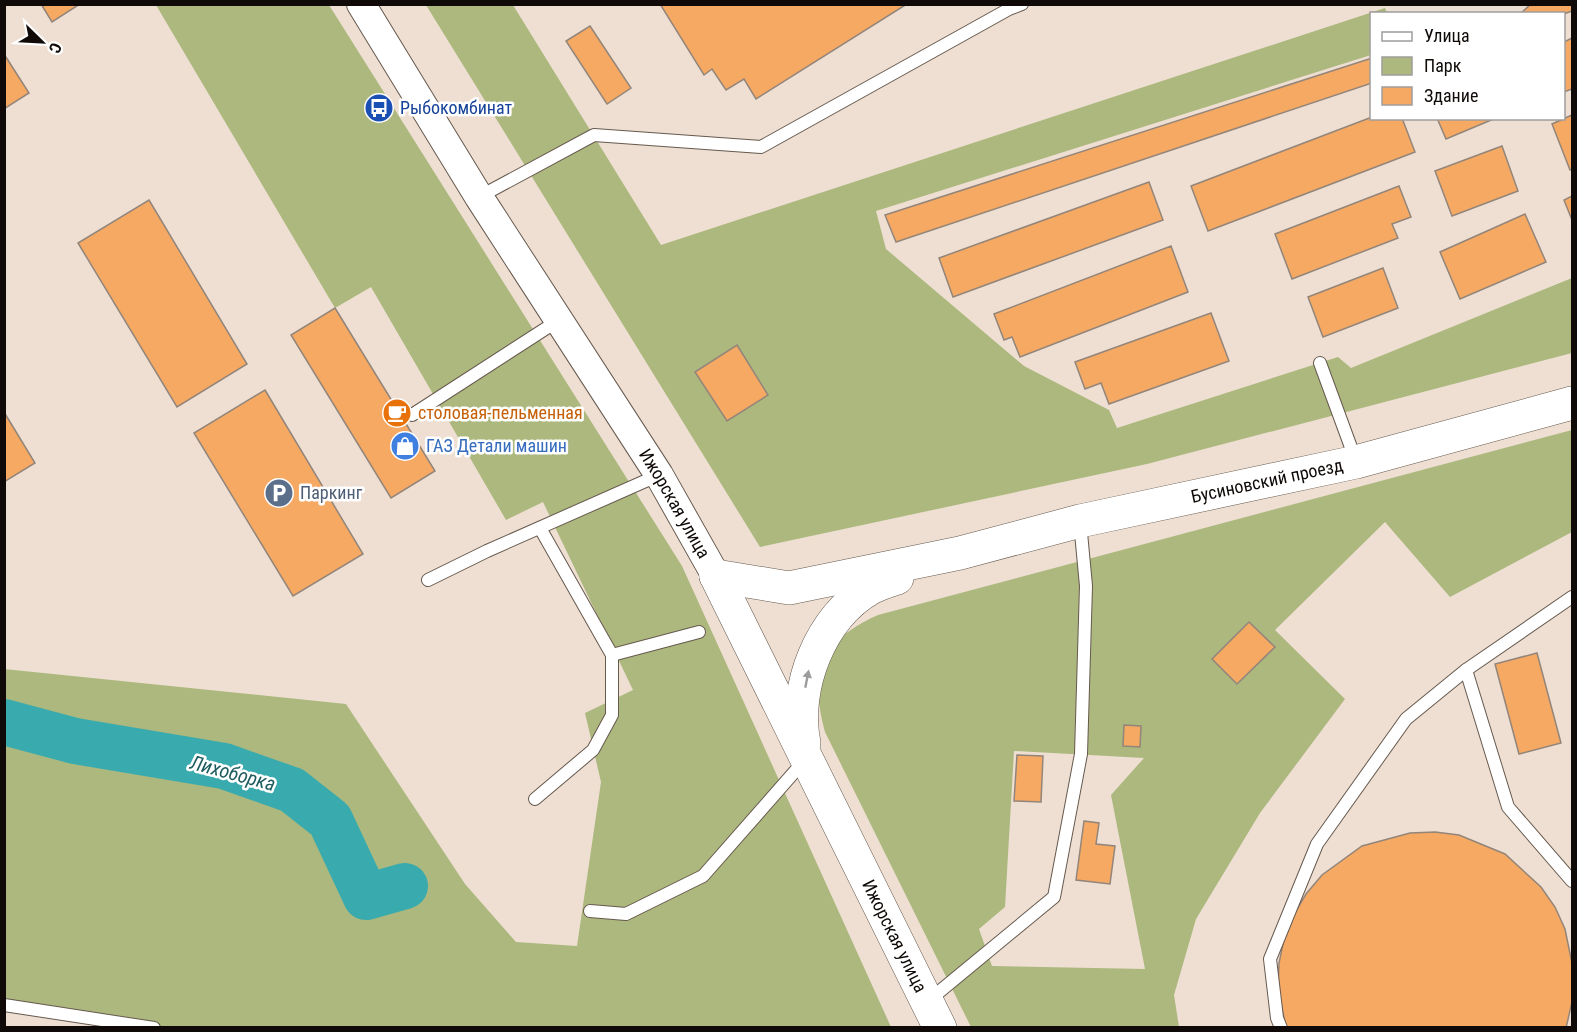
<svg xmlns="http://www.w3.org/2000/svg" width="1577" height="1032" viewBox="0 0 1577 1032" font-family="'Roboto Condensed',sans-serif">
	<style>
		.green { fill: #acb87e; fill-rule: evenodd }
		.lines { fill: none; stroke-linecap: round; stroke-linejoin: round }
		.river { stroke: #39abae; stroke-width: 46 }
		.building { fill: #f5a963; stroke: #93857a; stroke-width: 1.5 }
		.service-casing { stroke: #66594e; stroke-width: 14 }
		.tertiary-casing { stroke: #66594e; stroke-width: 30 }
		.secondary-casing { stroke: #66594e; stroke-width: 34 }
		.service { stroke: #fff; stroke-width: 12 }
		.tertiary { stroke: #fff; stroke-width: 28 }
		.secondary { stroke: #fff; stroke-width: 33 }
		.oneway { fill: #9f9d9c }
		.labels { text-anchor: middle; stroke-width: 5; stroke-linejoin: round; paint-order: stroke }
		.transit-label { font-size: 18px; fill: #164399; stroke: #fff; text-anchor: start }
		.food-label { font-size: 18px; fill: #c56008; stroke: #fff; text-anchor: start }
		.shop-label { font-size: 18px; fill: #366cbe; stroke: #fff; text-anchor: start }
		.street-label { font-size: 18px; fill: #0f0a07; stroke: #fff }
		.service-label { font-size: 18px; fill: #4e5e75; stroke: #fff; text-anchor: start }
		.water-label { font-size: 20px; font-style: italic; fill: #1e5c5e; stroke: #fff }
	</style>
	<rect width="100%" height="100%" fill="#eedfd2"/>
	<g class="green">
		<path d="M 156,5 L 329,5 L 682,566 L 891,1027 L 154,1028 L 5,1005 L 4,669 L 346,704 L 465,884 L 516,942 L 577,946 L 601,782 L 585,713 L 633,690 L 543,502 L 506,520 L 371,287 L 335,308 Z"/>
		<path d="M 426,5 L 513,5 L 661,245 L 1385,8 L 1387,13 L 1372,14 L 1371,55 L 876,211 L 886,249 L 1024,366 L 1109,410 L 1117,428 L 1338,357 L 1351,368 L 1572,278 L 1572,353 L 1147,464 L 760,547 Z"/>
		<path d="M 1572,430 L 1572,532 L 1450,597 L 1385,522 L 1275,630 L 1345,699 L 1260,813 L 1196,919 L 1174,995 L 1179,1027 L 971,1027 L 825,732 C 809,673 820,641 878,615 ZM 1014,751 L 1144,758 L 1111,795 L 1145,969 L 992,966 L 979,929 L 1005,907 Z"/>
	</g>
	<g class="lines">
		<path class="river" d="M 4,722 L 75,741 L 224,766 L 292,790 L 330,820 L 366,897 L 405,886"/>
	</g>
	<g class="building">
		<path d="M 41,4 L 80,4 L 52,22 Z"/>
		<path d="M 660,4 L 907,4 L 756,99 L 744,79 L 726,90 L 712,69 L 704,75 Z"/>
		<path d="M 1531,4 L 1572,4 L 1572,11 L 1564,14 L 1520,14 Z"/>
		<path d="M 590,26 L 631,88 L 607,104 L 566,41 Z"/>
		<path d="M 1572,38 L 1572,89 L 1564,92 L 1564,42 Z"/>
		<path d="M 4,54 L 29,93 L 4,109 Z"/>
		<path d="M 1372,58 L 1372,83 L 896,242 L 885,215 Z"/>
		<path d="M 1572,115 L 1572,169 L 1570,170 L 1552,124 Z"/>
		<path d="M 1372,117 L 1402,118 L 1415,152 L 1208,231 L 1191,186 Z"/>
		<path d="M 1437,118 L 1496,118 L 1446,139 Z"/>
		<path d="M 1502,146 L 1518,191 L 1452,216 L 1435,171 Z"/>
		<path d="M 1149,182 L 1163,220 L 953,297 L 939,258 Z"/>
		<path d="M 1399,186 L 1411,217 L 1392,224 L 1398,238 L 1292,279 L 1275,234 Z"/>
		<path d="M 1572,196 L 1572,220 L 1564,200 Z"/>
		<path d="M 149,200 L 247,364 L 177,407 L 78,243 Z"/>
		<path d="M 1525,214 L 1546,262 L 1460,299 L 1440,252 Z"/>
		<path d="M 1171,246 L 1188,292 L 1020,357 L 1012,337 L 1004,340 L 994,314 Z"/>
		<path d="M 1383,268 L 1398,308 L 1323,337 L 1308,297 Z"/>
		<path d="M 335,308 L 435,471 L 391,498 L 291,335 Z"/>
		<path d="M 1211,313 L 1229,361 L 1109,404 L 1101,383 L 1085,389 L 1075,362 Z"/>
		<path d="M 737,345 L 768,395 L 727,421 L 695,372 Z"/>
		<path d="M 265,390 L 363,554 L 293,596 L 194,433 Z"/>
		<path d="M 4,412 L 35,463 L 4,482 Z"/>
		<path d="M 1249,622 L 1275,647 L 1237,684 L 1212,659 Z"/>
		<path d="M 1537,653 L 1561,743 L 1519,754 L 1495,664 Z"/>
		<path d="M 1124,725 L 1141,726 L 1140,747 L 1123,746 Z"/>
		<path d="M 1017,755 L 1043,756 L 1041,802 L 1014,801 Z"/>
		<path d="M 1084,821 L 1099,823 L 1096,844 L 1115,846 L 1110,884 L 1076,880 Z"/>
		<path d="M 1435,832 L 1459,835 L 1505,854 L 1541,887 L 1555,907 L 1565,929 L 1572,963 L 1572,1002 L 1566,1028 L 1286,1028 L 1278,988 L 1279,963 L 1284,939 L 1293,916 L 1306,894 L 1322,875 L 1362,846 L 1410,833 Z"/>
	</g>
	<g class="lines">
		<g class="service-casing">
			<g id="service">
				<path d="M 479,197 L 594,135 L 761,147 L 1009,9 L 1022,4"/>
				<path d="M 1320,363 L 1356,461"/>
				<path d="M 412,415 L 559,320"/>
				<path d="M 428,580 L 487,551 L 659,475"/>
				<path d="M 612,655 L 699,632"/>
				<path d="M 1466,670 L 1572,597"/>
				<path d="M 535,799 L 593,750 L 612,715 L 612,655 L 540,528"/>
				<path d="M 590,911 L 626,914 L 703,876 L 804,761"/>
				<path d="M 928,1001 L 1054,897 L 1081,754 L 1086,586 L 1080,522"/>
				<path d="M 4,1005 L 154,1028"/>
				<path d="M 1281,1028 L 1277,1018 L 1270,959 L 1317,844 L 1406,719 L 1466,670 L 1508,807 L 1572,881"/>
			</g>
		</g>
		<g class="tertiary-casing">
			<g id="tertiary">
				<path id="s1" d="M 361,4 L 479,197 L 659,475 L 716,576"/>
			</g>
		</g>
		<g class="secondary-casing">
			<g id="secondary">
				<path id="s2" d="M 716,576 L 789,588 L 960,553 L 1080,521 L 1356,462 L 1572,403"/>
				<path id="s3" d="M 716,576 L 940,1028"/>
				<path d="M 804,743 C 793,688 820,617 871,588 C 878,584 888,581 897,578"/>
			</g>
		</g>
		<use href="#service" class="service"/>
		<use href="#tertiary" class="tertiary"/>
		<use href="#secondary" class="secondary"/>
	</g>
	<defs><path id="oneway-solid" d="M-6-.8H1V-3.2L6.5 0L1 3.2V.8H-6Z" transform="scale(1.5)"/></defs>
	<use class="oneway" href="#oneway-solid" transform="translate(807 679) rotate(-79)"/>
	<defs>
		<g id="bus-disc" transform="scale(1.5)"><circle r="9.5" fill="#1a4fb4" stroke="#fff"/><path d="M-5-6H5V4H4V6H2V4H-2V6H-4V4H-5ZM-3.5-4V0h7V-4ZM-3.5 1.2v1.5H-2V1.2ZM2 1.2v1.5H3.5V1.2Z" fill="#fff"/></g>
		<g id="cafe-disc" transform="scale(1.5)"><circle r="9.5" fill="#e8710a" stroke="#fff"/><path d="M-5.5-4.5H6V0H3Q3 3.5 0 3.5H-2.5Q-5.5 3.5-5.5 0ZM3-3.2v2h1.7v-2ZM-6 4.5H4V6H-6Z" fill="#fff"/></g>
		<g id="shop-disc" transform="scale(1.5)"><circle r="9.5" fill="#3f7fe0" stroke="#fff"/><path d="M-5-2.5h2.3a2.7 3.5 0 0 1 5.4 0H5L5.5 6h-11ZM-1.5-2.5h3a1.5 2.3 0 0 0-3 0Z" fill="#fff"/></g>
		<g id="parking-disc" transform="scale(1.5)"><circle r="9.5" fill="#5c6f8a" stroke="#fff"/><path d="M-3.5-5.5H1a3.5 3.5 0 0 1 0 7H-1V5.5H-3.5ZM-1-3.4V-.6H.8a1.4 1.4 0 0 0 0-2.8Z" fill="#fff"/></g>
	</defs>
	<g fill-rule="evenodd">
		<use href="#bus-disc" x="379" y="108"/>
		<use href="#cafe-disc" x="397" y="413"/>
		<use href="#shop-disc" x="405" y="446"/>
		<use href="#parking-disc" x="279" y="493"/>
	</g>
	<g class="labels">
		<g class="transit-label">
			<text x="400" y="114">Рыбокомбинат</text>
		</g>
		<g class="food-label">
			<text x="418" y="419">столовая-пельменная</text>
		</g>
		<g class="shop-label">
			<text x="426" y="452">ГАЗ Детали машин</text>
		</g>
		<g class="street-label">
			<text dy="6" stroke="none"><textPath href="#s2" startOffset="564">Бусиновский проезд</textPath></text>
			<text dy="6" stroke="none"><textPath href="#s1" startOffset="590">Ижорская улица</textPath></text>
			<text dy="6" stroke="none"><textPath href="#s3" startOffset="402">Ижорская улица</textPath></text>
		</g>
		<g class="service-label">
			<text x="300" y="499">Паркинг</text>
		</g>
		<g class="water-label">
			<text transform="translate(233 773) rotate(15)" y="7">Лихоборка</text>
		</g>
	</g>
	<rect width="1577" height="1032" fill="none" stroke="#0f0a07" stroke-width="12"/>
	<rect x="1370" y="12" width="195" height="108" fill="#ffffff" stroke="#9f9d9c" stroke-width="1.5"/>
	<rect x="1382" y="32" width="30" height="9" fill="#ffffff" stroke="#9f9d9c" stroke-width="1.5"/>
	<text x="1424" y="42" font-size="18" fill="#0f0a07">Улица</text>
	<rect x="1382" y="57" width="30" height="18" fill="#acb87e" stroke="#9f9d9c" stroke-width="1.5"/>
	<text x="1424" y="72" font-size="18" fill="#0f0a07">Парк</text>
	<rect x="1382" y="87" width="30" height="18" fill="#f5a963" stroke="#9f9d9c" stroke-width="1.5"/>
	<text x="1424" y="102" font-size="18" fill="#0f0a07">Здание</text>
	<g transform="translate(42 42) rotate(114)" stroke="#ffffff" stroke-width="4.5" paint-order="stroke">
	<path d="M0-4.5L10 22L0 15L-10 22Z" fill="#0f0a07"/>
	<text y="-9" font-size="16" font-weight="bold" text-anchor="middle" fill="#0f0a07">С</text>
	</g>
</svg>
